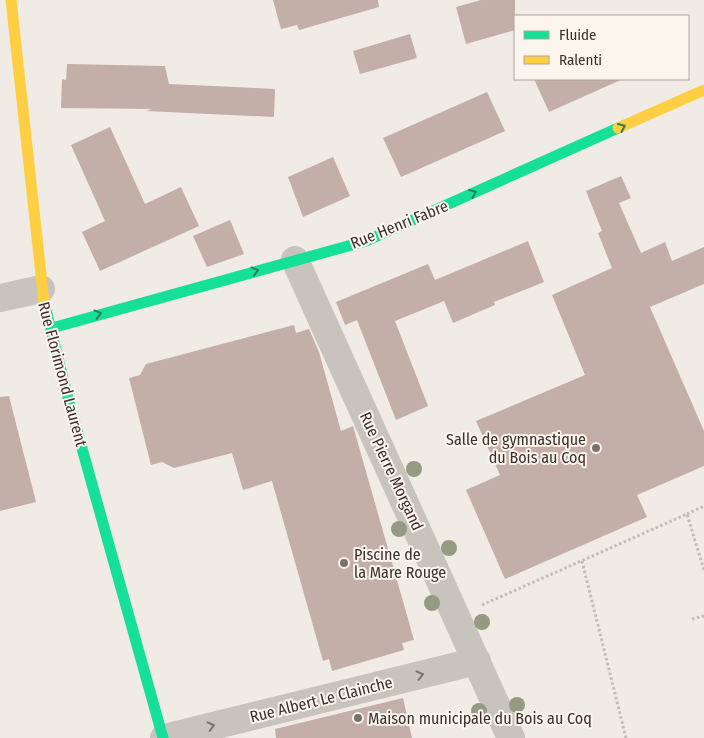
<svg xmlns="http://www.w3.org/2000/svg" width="704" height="738" viewBox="0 0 704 738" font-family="'Fira Sans Condensed',sans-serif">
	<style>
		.building { fill: #c3afa7 }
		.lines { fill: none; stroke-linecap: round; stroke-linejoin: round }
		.path { stroke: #c2bbb6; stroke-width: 3; stroke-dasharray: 2.5 2.5; stroke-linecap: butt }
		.street { stroke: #c9c3be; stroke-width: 28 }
		.fast { stroke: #16e098; stroke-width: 11 }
		.slow { stroke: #ffcf43; stroke-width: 11 }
		.tree { fill: #959b80 }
		.oneway { stroke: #2a7f5c }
		.oneway2 { stroke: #7b726d }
		.poi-dot { fill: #7a716c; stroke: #fbf5ee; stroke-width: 2 }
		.labels { text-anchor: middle; stroke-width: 4; stroke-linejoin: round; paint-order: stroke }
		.street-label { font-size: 16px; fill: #3b302b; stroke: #fbf5ee }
		.poi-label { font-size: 16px; fill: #3b302b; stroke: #fbf5ee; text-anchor: start }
	</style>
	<rect width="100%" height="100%" fill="#f0ebe5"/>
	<g class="building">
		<path d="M 273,0 L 378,0 L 379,7 L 299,30 L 297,25 L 281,29 Z"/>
		<path d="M 481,0 L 515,0 L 515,30 L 466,44 L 456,7 Z"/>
		<path d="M 410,34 L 417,58 L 360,74 L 353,51 Z"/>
		<path d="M 67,64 L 165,66 L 169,84 L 275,89 L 274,117 L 146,111 L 152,109 L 61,108 L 62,79 L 66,80 Z"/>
		<path d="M 534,79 L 623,79 L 549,112 Z"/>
		<path d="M 487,92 L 505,131 L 401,177 L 383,138 Z"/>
		<path d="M 110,127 L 145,204 L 181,187 L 199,226 L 100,271 L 82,232 L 105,221 L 71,145 Z"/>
		<path d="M 333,157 L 350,196 L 303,217 L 288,177 Z"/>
		<path d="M 621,176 L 631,198 L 619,203 L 641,253 L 665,242 L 672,261 L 704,247 L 704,284 L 650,307 L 704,431 L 704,466 L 637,495 L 647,517 L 505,579 L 466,490 L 500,475 L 476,421 L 585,375 L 552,295 L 612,268 L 598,233 L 602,231 L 586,191 Z"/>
		<path d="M 230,220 L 244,254 L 207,267 L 193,236 Z"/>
		<path d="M 528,241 L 544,282 L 494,302 L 495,305 L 453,323 L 444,301 L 395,321 L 428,406 L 396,420 L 357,320 L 345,325 L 336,302 L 428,264 L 443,298 L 435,280 Z"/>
		<path d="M 294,325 L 296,333 L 309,329 L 319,352 L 341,431 L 353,426 L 414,640 L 402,643 L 404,650 L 332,671 L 329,659 L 323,661 L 272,481 L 243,490 L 232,453 L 174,468 L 162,462 L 151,465 L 129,378 L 140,375 L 146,364 Z"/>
		<path d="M 9,396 L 36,502 L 0,511 L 0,397 Z"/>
		<path d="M 403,698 L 412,738 L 276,738 L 275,729 Z"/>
	</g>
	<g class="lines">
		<g class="path">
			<path d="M 687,514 L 704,506"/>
			<path d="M 582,561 L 626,738"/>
			<path d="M 482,605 L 687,514 L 704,570"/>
			<path d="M 692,619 L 704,616"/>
		</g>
		<g class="street">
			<path d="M 295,260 L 511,738"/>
			<path d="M 0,298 L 41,289"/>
			<path d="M 164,738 L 477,661"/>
		</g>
		<g class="fast">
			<path d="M 44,302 L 69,402 L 163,738"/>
			<path d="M 52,328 L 366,241 L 618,128"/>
		</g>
		<g class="slow">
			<path d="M 11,0 L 44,302"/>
			<path d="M 618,128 L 704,90"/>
		</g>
	</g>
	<g class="tree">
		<circle cx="414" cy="469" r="8"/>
		<circle cx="399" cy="529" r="8"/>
		<circle cx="449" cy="548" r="8"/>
		<circle cx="432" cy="603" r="8"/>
		<circle cx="482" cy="622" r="8"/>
		<circle cx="517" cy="705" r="8"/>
		<circle cx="479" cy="711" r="8"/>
	</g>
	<defs><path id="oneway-chevron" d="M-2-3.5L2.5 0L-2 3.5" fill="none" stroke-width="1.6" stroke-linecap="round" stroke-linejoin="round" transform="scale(1.25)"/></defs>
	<g class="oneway">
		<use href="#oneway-chevron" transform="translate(622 127) rotate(-24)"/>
		<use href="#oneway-chevron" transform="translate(473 193) rotate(-24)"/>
		<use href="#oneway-chevron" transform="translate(255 271) rotate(-15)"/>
		<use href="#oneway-chevron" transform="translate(98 314) rotate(-15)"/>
	</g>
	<g class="oneway2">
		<use href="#oneway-chevron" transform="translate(420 675) rotate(-14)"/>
		<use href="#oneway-chevron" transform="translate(211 726) rotate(-14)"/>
	</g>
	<g class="poi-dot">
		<circle cx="596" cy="448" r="5"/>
		<circle cx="344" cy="563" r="5"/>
		<circle cx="358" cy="718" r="5"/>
	</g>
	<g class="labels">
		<g class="street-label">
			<text transform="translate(399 224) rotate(-22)" y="6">Rue Henri Fabre</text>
			<text transform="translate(63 374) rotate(75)" y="6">Rue Florimond Laurent</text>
			<text transform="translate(392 471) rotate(65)" y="6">Rue Pierre Morgand</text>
			<text transform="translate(321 699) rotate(-14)" y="6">Rue Albert Le Clainche</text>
		</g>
		<g class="poi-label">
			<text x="586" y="445" text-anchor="end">Salle de gymnastique<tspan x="586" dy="18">du Bois au Coq</tspan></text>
			<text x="354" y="560">Piscine de<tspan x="354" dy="18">la Mare Rouge</tspan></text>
			<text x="368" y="724">Maison municipale du Bois au Coq</text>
		</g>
	</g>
	<rect x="514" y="15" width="175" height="65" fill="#fbf5ee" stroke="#aea6a0"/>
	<rect x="524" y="31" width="25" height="8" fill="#16e098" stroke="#aea6a0"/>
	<text x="559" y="40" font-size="15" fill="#3b302b">Fluide</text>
	<rect x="524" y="56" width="25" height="8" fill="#ffcf43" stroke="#aea6a0"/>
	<text x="559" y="65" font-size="15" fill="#3b302b">Ralenti</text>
</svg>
